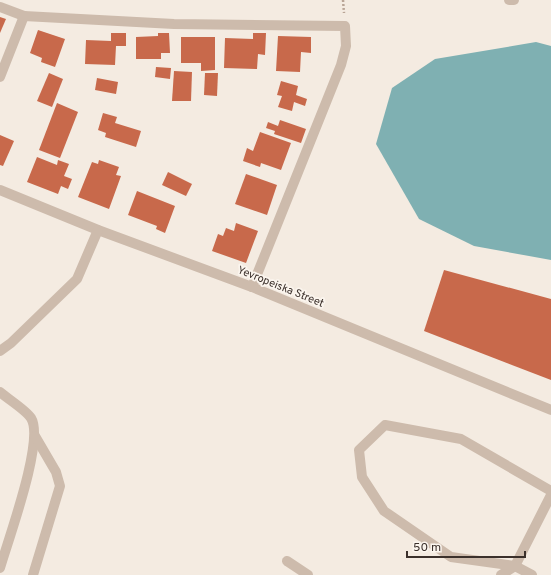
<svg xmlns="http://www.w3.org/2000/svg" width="551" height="575" viewBox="0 0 551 575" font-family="Overpass,sans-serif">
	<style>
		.water { fill: #7fb0b2 }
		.building { fill: #c8694b }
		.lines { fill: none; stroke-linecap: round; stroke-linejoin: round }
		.path { stroke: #b9a596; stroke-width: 2.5; stroke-dasharray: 2 2; stroke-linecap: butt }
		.minor { stroke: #cdbbac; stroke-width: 10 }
		.labels { text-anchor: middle; stroke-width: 3.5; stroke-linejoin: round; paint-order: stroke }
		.street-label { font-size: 11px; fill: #3b302b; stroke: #fbf5ee }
	</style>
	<rect width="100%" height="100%" fill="#f4ebe1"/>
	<path class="water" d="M 536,42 L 551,46 L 551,260 L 474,246 L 419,219 L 376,144 L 392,88 L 435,59 Z"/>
	<g class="building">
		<path d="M 0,17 L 6,19 L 0,33 Z"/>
		<path d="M 38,30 L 65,39 L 55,67 L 41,62 L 42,58 L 30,53 Z"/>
		<path d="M 111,33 L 126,33 L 126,46 L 116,46 L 115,65 L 85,64 L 86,40 L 111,41 Z"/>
		<path d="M 158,33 L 169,33 L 170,53 L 161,53 L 161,59 L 136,59 L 136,37 L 158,36 Z"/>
		<path d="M 253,33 L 266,33 L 265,55 L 258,54 L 257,69 L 224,68 L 225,38 L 253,39 Z"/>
		<path d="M 278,36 L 311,37 L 311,53 L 301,52 L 300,72 L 276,71 Z"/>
		<path d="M 181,37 L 215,37 L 215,70 L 201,71 L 201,63 L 181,63 Z"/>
		<path d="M 156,67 L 171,68 L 170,79 L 155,77 Z"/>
		<path d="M 174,71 L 192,72 L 191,101 L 172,101 Z"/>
		<path d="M 49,73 L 63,79 L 52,107 L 37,101 Z"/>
		<path d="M 205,73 L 218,73 L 217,96 L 204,95 Z"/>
		<path d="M 97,78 L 118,82 L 116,94 L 95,90 Z"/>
		<path d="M 281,81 L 298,86 L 296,95 L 307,99 L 305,106 L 294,102 L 292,111 L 278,107 L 282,96 L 277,95 Z"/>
		<path d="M 57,103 L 78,112 L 60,158 L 39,150 Z"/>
		<path d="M 103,113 L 117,117 L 115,123 L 141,131 L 136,147 L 105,137 L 106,133 L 98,130 Z"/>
		<path d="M 280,120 L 306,129 L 301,143 L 274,134 L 275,131 L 266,128 L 268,122 L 278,126 Z"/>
		<path d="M 260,132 L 291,143 L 281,170 L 261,163 L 260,167 L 243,161 L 247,148 L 253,151 Z"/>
		<path d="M 0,135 L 14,141 L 3,166 L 0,165 Z"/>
		<path d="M 37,157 L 57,165 L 58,160 L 69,164 L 64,176 L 72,179 L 68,189 L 61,186 L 58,194 L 27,182 Z"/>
		<path d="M 99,160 L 119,167 L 116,175 L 121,176 L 109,209 L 78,197 L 92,162 L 98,164 Z"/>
		<path d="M 168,172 L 192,184 L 186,196 L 162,185 Z"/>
		<path d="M 246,174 L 277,185 L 267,215 L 235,204 Z"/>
		<path d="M 137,191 L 175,206 L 165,233 L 156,229 L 157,226 L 128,215 Z"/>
		<path d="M 236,223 L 258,231 L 246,263 L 212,251 L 218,234 L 223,236 L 226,228 L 234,231 Z"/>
		<path d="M 444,270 L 551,299 L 551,380 L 424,331 Z"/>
	</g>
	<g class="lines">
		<path class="path" d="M 343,0 L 344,13"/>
		<g class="minor">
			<path d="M 509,0 L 514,0"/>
			<path d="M 0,7 L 24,16"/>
			<path d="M 0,77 L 24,16 L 174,24 L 345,26 L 346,46 L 341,65 L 252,287"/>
			<path d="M 0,190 L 98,230 L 252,287 L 551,410"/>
			<path d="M 0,351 L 11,343 L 77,279 L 98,230"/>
			<path d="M 0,392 C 8,399 26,410 31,418 C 45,440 8,540 0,568"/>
			<path d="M 287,561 L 308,575"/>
			<path d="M 33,575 L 60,486 L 56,472 L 35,436"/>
			<path d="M 501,575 L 515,566 L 551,495"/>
			<path d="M 532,575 L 515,566 L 451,557 L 384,511 L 362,477 L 359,450 L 385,425 L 461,439 L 551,491"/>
		</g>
	</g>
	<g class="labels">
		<g class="street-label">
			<text transform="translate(281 286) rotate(22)" y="4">Yevropeiska Street</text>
		</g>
	</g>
	<path d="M407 551v6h118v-6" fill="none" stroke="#3b302b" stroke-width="2"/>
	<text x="413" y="551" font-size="12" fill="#3b302b" stroke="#fbf5ee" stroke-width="3" paint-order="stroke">50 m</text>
</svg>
